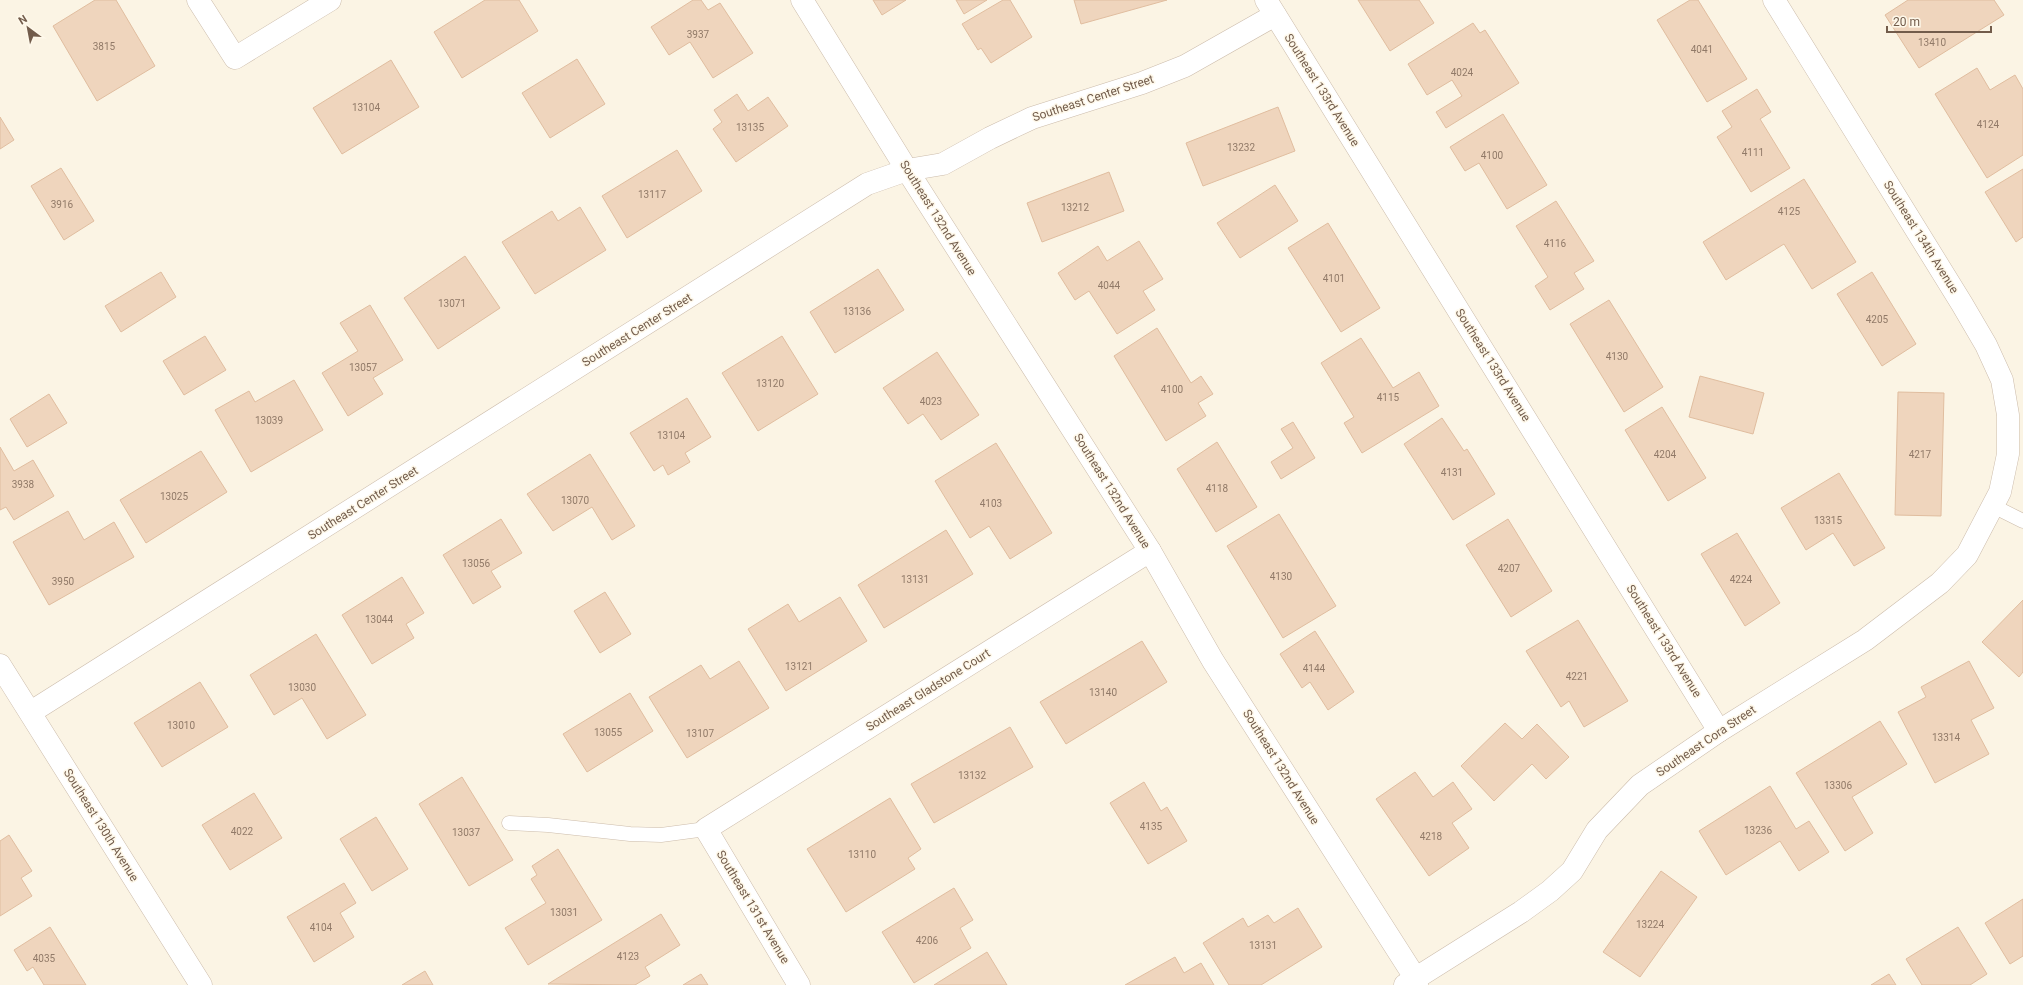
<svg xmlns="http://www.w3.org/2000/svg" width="2023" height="985" viewBox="0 0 2023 985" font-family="Roboto,sans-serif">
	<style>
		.building { fill: #efd5bd; stroke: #e0bd9f }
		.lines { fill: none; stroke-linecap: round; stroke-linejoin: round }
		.service-casing { stroke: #ccbcab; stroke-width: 15 }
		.minor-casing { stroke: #ccbcab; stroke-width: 23 }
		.service { stroke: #fff; stroke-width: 14 }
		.minor { stroke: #fff; stroke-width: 22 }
		.labels { text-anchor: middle; stroke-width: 3; stroke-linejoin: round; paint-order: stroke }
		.number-label { font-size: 10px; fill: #917a68 }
		.street-label { font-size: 12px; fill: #725c4b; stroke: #fef8ea }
	</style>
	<rect width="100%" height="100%" fill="#fbf4e4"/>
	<g class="building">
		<path d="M 95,0 L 116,0 L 155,66 L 97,101 L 53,26 Z"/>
		<path d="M 485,0 L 519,0 L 538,31 L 462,78 L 434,32 Z"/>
		<path d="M 693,0 L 701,0 L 708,10 L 720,3 L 753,53 L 713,78 L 690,42 L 669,55 L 651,27 Z"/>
		<path d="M 873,0 L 906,0 L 882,15 Z"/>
		<path d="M 956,0 L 987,0 L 964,14 Z"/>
		<path d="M 1003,0 L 1010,0 L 1032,37 L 991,63 L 981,48 L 978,50 L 962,24 Z"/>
		<path d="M 1074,0 L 1167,0 L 1081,24 Z"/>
		<path d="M 1358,0 L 1419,0 L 1434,23 L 1390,51 Z"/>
		<path d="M 1690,0 L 1698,0 L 1747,79 L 1707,102 L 1657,20 Z"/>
		<path d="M 1908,0 L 1994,0 L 2004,15 L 1919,68 L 1885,15 Z"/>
		<path d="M 1473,23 L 1480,33 L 1485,30 L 1519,83 L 1446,128 L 1436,112 L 1462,96 L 1452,80 L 1427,95 L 1408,64 Z"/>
		<path d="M 577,59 L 605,104 L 550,138 L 522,93 Z"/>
		<path d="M 391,60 L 419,107 L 342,154 L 313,108 Z"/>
		<path d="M 1977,68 L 1990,90 L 2015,75 L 2023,89 L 2023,155 L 1987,178 L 1935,94 Z"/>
		<path d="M 1757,89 L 1771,112 L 1760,119 L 1790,168 L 1751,192 L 1717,137 L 1732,127 L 1722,111 Z"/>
		<path d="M 737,94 L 748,111 L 768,97 L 788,126 L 736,162 L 713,129 L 722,122 L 714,110 Z"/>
		<path d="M 1278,107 L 1295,151 L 1203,186 L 1186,143 Z"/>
		<path d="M 1503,114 L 1547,185 L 1507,209 L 1479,163 L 1465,171 L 1450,147 Z"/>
		<path d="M 0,117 L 14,140 L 0,149 Z"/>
		<path d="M 677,150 L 702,191 L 627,238 L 602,196 Z"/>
		<path d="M 61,168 L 94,221 L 64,240 L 31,186 Z"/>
		<path d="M 2023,169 L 2023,237 L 2016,242 L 1985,192 Z"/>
		<path d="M 1109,172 L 1124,211 L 1042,242 L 1027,203 Z"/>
		<path d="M 1804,179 L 1856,262 L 1812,289 L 1784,244 L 1726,280 L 1703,242 Z"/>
		<path d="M 1275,185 L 1298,221 L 1240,258 L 1217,223 Z"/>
		<path d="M 1556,201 L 1594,261 L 1574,273 L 1584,289 L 1550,310 L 1535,286 L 1548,277 L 1516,226 Z"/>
		<path d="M 580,207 L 606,250 L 535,294 L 502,242 L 552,211 L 558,221 Z"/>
		<path d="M 1328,223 L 1380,308 L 1341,332 L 1288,248 Z"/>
		<path d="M 1139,241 L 1163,279 L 1143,291 L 1155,310 L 1117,334 L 1089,291 L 1075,300 L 1058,273 L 1098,246 L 1107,261 Z"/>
		<path d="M 465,256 L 500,308 L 438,349 L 404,298 Z"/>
		<path d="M 878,269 L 904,310 L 835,353 L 810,312 Z"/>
		<path d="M 161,272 L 176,297 L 121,332 L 105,306 Z"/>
		<path d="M 1872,272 L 1916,344 L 1882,366 L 1837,294 Z"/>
		<path d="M 1609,300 L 1663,387 L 1624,412 L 1570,324 Z"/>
		<path d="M 370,305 L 403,360 L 373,378 L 383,394 L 348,416 L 322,373 L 358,351 L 340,323 Z"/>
		<path d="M 1157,328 L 1191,383 L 1201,376 L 1213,394 L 1198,403 L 1206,416 L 1166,441 L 1114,356 Z"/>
		<path d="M 205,336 L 226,370 L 184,395 L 163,361 Z"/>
		<path d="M 782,336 L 818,394 L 758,431 L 722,373 Z"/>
		<path d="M 1361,338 L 1393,388 L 1419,372 L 1439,406 L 1362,453 L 1344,423 L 1354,417 L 1321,363 Z"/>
		<path d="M 937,352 L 979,415 L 941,440 L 923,414 L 908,424 L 883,388 Z"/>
		<path d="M 1700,376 L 1764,393 L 1753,434 L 1689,417 Z"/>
		<path d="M 294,380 L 323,430 L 251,472 L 215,410 L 249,391 L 255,402 Z"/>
		<path d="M 1898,392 L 1944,393 L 1941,516 L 1895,515 Z"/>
		<path d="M 49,394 L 67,423 L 27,447 L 10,419 Z"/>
		<path d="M 687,398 L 711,437 L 685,453 L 690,462 L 668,475 L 663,465 L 654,471 L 630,433 Z"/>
		<path d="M 1662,407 L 1706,478 L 1668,501 L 1625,430 Z"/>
		<path d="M 1442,418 L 1464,451 L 1467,449 L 1495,494 L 1453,520 L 1404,444 Z"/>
		<path d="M 1293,422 L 1315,458 L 1281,479 L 1271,462 L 1293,448 L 1281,429 Z"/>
		<path d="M 1217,442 L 1257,507 L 1216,532 L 1177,469 Z"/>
		<path d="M 996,443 L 1052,533 L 1010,559 L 989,526 L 970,538 L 935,481 Z"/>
		<path d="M 0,447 L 14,471 L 33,460 L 54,496 L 14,520 L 6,507 L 0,510 Z"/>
		<path d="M 201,451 L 227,492 L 146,543 L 120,500 Z"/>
		<path d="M 590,454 L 635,526 L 612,540 L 592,507 L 553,531 L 527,494 Z"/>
		<path d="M 1839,473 L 1885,548 L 1854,566 L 1833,533 L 1806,550 L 1781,508 Z"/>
		<path d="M 68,511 L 84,540 L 114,522 L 134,557 L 49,605 L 13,542 Z"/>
		<path d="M 1279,514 L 1336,606 L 1283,638 L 1227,546 Z"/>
		<path d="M 501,519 L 522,553 L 491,571 L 501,587 L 473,604 L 443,555 Z"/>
		<path d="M 1508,519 L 1552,591 L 1511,617 L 1466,545 Z"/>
		<path d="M 946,530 L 973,574 L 884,628 L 858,585 Z"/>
		<path d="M 1737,533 L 1780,603 L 1745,626 L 1701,554 Z"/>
		<path d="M 402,577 L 424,613 L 406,624 L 414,638 L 372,664 L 342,615 Z"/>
		<path d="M 605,592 L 631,634 L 600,653 L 574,611 Z"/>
		<path d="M 840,597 L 867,641 L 786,691 L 748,629 L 788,604 L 799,622 Z"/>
		<path d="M 2023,600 L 2023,672 L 2019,677 L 1982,642 Z"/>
		<path d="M 1578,620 L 1628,701 L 1584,727 L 1569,701 L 1561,707 L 1526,651 Z"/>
		<path d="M 1315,631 L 1354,692 L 1328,710 L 1310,682 L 1302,688 L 1280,654 Z"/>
		<path d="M 316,634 L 366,715 L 327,739 L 302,698 L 274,715 L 250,675 Z"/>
		<path d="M 1142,641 L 1167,682 L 1066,744 L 1040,702 Z"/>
		<path d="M 739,661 L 769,708 L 687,758 L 649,697 L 701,665 L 710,679 Z"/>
		<path d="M 1969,661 L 1994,708 L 1971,720 L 1989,754 L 1935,783 L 1898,712 L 1926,697 L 1921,687 Z"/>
		<path d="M 200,682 L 228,727 L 162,767 L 134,723 Z"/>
		<path d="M 630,693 L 653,731 L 587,772 L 563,734 Z"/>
		<path d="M 1880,721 L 1907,764 L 1852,797 L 1873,833 L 1845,851 L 1796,773 Z"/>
		<path d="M 1505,723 L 1522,739 L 1537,724 L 1569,757 L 1546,779 L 1532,764 L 1494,801 L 1461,766 Z"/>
		<path d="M 1010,727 L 1033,767 L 934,823 L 911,784 Z"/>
		<path d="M 1415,772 L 1433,797 L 1453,782 L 1472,809 L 1452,823 L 1469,848 L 1429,876 L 1376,799 Z"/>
		<path d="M 462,777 L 513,860 L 469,886 L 419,804 Z"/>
		<path d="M 1144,782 L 1161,811 L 1167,807 L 1187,841 L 1148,864 L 1110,803 Z"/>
		<path d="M 1770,786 L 1796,829 L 1809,821 L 1829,852 L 1799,871 L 1780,841 L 1726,875 L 1699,831 Z"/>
		<path d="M 254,793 L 282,838 L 230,870 L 202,825 Z"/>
		<path d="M 890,798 L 921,849 L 908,858 L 915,869 L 846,912 L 807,849 Z"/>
		<path d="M 376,817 L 408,869 L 372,891 L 340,839 Z"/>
		<path d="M 9,835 L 32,871 L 21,878 L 32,896 L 0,916 L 0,841 Z"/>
		<path d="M 558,849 L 602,920 L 528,965 L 505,928 L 546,903 L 531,879 L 537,875 L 532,866 Z"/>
		<path d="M 1661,871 L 1697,897 L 1640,977 L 1603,952 Z"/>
		<path d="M 344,883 L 356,903 L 340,913 L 354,937 L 314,962 L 287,917 Z"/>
		<path d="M 954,888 L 973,920 L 960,928 L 971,948 L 914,983 L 882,932 Z"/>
		<path d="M 2023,899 L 2023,956 L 2010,964 L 1985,923 Z"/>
		<path d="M 1298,908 L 1322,947 L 1261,985 L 1229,985 L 1203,943 L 1243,918 L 1248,927 L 1268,915 L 1274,923 Z"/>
		<path d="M 661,914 L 680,945 L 645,967 L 650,976 L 635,985 L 548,984 Z"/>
		<path d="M 50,927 L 86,985 L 44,985 L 33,967 L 27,971 L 14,950 Z"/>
		<path d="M 1958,927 L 1987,974 L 1970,985 L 1922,985 L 1906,959 Z"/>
		<path d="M 987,952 L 1007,985 L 934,985 Z"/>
		<path d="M 1175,957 L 1184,973 L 1201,963 L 1214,985 L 1125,985 Z"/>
		<path d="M 425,971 L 433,985 L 402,985 Z"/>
		<path d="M 701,974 L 708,985 L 683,985 Z"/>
		<path d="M 1889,974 L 1896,985 L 1871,985 Z"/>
	</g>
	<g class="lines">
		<g class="service-casing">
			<g id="service">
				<path d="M 1993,506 L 2023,521"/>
				<path d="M 509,823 L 548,825 L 630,834 L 661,835 L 706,829"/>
			</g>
		</g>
		<g class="minor-casing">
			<g id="minor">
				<path d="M 198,0 L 235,58 L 330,0"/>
				<path d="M 802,0 L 907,170 L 1150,551 L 1213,661 L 1416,979 L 1417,985"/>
				<path d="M 1266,0 L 1719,731"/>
				<path d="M 0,665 L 201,985"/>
				<path d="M 31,712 L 867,184 L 907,170 L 943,164 L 990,138 L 1032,118 L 1142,83 L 1185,66 L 1275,15"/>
				<path d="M 799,985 L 706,829 L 1150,551"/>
				<path d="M 1405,985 L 1521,912 L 1550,891 L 1572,871 L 1597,830 L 1640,785 L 1719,731 L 1865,640 L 1940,583 L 1967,555 L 2000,492 L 2008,454 L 2008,415 L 2002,380 L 1986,345 L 1962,304 L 1774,0"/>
			</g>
		</g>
		<use href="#service" class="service"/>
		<use href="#minor" class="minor"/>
	</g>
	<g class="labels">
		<g class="number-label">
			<text x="698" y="38">3937</text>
			<text x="1932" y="46">13410</text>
			<text x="104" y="50">3815</text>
			<text x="1702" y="53">4041</text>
			<text x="1462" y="76">4024</text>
			<text x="366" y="111">13104</text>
			<text x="1988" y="128">4124</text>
			<text x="750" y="131">13135</text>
			<text x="1241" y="151">13232</text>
			<text x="1753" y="156">4111</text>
			<text x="1492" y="159">4100</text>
			<text x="652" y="198">13117</text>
			<text x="62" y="208">3916</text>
			<text x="1075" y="211">13212</text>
			<text x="1789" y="215">4125</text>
			<text x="1555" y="247">4116</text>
			<text x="1334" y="282">4101</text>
			<text x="1109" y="289">4044</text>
			<text x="452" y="307">13071</text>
			<text x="857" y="315">13136</text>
			<text x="1877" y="323">4205</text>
			<text x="1617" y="360">4130</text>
			<text x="363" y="371">13057</text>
			<text x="770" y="387">13120</text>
			<text x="1172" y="393">4100</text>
			<text x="1388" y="401">4115</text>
			<text x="931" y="405">4023</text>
			<text x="269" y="424">13039</text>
			<text x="671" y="439">13104</text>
			<text x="1665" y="458">4204</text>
			<text x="1920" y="458">4217</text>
			<text x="1452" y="476">4131</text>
			<text x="23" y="488">3938</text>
			<text x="1217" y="492">4118</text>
			<text x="174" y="500">13025</text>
			<text x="575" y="504">13070</text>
			<text x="991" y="507">4103</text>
			<text x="1828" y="524">13315</text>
			<text x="476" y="567">13056</text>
			<text x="1509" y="572">4207</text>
			<text x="1281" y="580">4130</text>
			<text x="915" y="583">13131</text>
			<text x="1741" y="583">4224</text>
			<text x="63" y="585">3950</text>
			<text x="379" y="623">13044</text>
			<text x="799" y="670">13121</text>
			<text x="1314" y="672">4144</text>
			<text x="1577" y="680">4221</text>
			<text x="302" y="691">13030</text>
			<text x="1103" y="696">13140</text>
			<text x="181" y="729">13010</text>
			<text x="608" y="736">13055</text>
			<text x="700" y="737">13107</text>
			<text x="1946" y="741">13314</text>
			<text x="972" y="779">13132</text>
			<text x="1838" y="789">13306</text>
			<text x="1151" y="830">4135</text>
			<text x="1758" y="834">13236</text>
			<text x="242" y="835">4022</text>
			<text x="466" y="836">13037</text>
			<text x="1431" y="840">4218</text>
			<text x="862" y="858">13110</text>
			<text x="564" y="916">13031</text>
			<text x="1650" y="928">13224</text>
			<text x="321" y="931">4104</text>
			<text x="927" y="944">4206</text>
			<text x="1263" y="949">13131</text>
			<text x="628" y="960">4123</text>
			<text x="44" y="962">4035</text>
		</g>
		<g class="street-label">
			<text transform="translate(1322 90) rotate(58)" y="4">Southeast 133rd Avenue</text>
			<text transform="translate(1093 98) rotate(-18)" y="4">Southeast Center Street</text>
			<text transform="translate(938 218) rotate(58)" y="4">Southeast 132nd Avenue</text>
			<text transform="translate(1921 237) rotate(58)" y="4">Southeast 134th Avenue</text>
			<text transform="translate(637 330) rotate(-32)" y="4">Southeast Center Street</text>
			<text transform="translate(1493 365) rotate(58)" y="4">Southeast 133rd Avenue</text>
			<text transform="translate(1112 491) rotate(58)" y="4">Southeast 132nd Avenue</text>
			<text transform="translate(363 503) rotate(-32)" y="4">Southeast Center Street</text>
			<text transform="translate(1664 641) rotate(58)" y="4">Southeast 133rd Avenue</text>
			<text transform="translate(928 690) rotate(-32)" y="4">Southeast Gladstone Court</text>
			<text transform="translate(1706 741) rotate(-34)" y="4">Southeast Cora Street</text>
			<text transform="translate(1281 767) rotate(58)" y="4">Southeast 132nd Avenue</text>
			<text transform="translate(101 825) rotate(58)" y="4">Southeast 130th Avenue</text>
			<text transform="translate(753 907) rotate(59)" y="4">Southeast 131st Avenue</text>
		</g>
	</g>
	<g transform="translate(28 28) rotate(328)" stroke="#fef8ea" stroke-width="3" paint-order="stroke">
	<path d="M0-3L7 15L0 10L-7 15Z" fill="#725c4b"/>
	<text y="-6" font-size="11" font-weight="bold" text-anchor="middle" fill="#725c4b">N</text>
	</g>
	<path d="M1887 26v6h104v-6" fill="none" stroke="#725c4b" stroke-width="2"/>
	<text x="1893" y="26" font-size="12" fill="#725c4b" stroke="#fef8ea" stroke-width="3" paint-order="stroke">20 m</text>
</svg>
